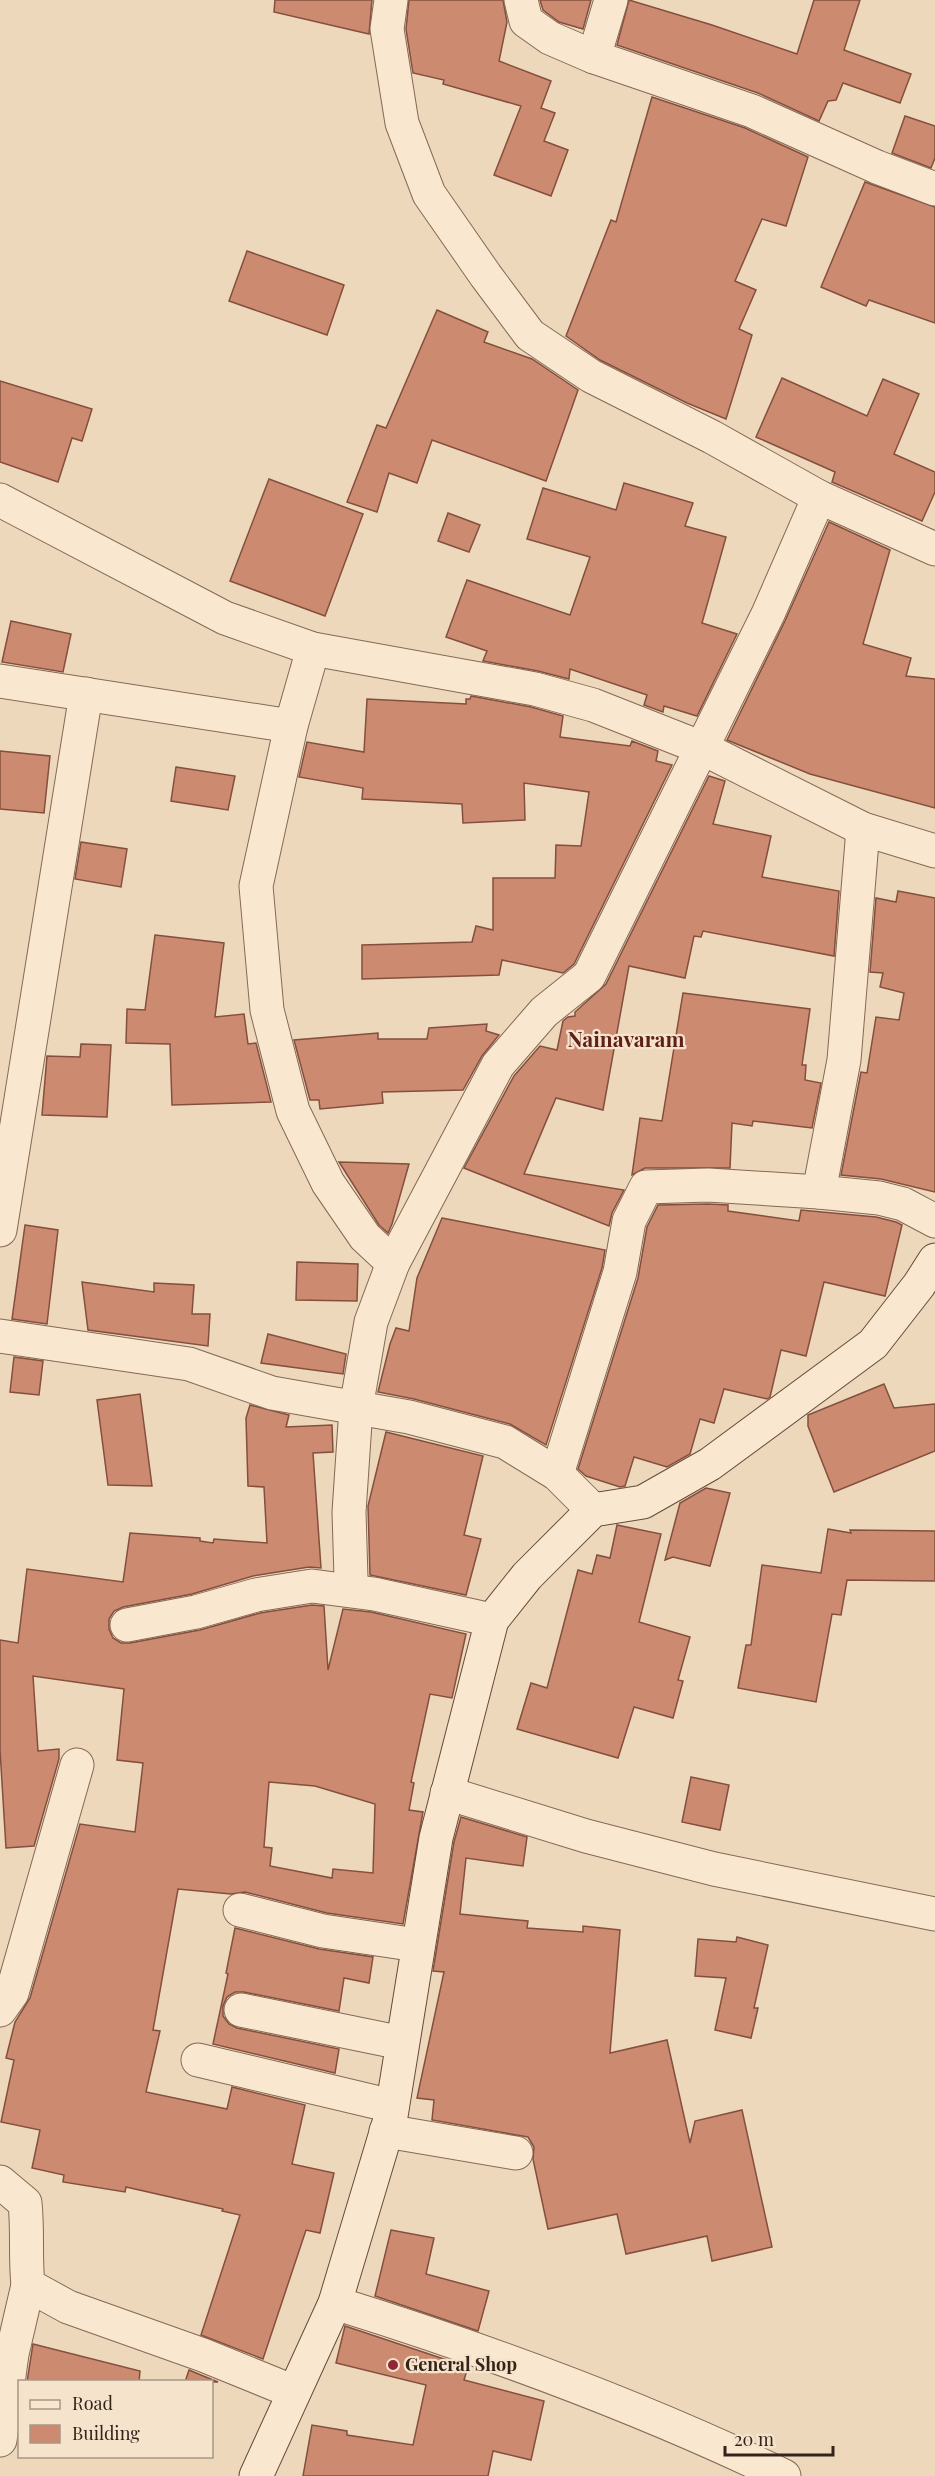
<svg xmlns="http://www.w3.org/2000/svg" width="935" height="2476" viewBox="0 0 935 2476" font-family="'Playfair Display',serif">
	<style>
		.building { fill: #cc8b71; stroke: #844f3c; stroke-width: 1.5; fill-rule: evenodd }
		.lines { fill: none; stroke-linecap: round; stroke-linejoin: round }
		.minor-casing { stroke: #856956; stroke-width: 35 }
		.secondary-casing { stroke: #664a39; stroke-width: 35 }
		.minor { stroke: #f9e7cf; stroke-width: 33 }
		.secondary { stroke: #f9e7cf; stroke-width: 33 }
		.poi-dot { fill: #932634; stroke: #f5e4cb; stroke-width: 2 }
		.labels { text-anchor: middle; stroke-width: 4.5; stroke-linejoin: round; paint-order: stroke }
		.poi-label { font-size: 18px; font-weight: bold; fill: #34231b; stroke: #f5e4cb; text-anchor: start }
		.quarter-label { font-size: 21px; font-weight: bold; fill: #60201a; stroke: #f5e4cb }
	</style>
	<rect width="100%" height="100%" fill="#edd8bc"/>
	<g class="building">
		<path d="M 275,0 L 372,0 L 369,34 L 274,12 Z"/>
		<path d="M 409,0 L 503,0 L 507,22 L 499,61 L 551,81 L 541,108 L 555,113 L 544,141 L 568,150 L 551,196 L 494,175 L 521,106 L 443,84 L 444,80 L 413,73 L 406,29 Z"/>
		<path d="M 540,0 L 591,0 L 583,29 L 559,22 L 543,10 Z"/>
		<path d="M 629,0 L 712,25 L 797,54 L 814,0 L 860,0 L 844,50 L 911,74 L 900,103 L 843,83 L 836,100 L 828,101 L 819,121 L 758,93 L 617,45 Z"/>
		<path d="M 652,97 L 745,128 L 808,157 L 786,226 L 762,219 L 735,281 L 756,290 L 739,329 L 752,335 L 726,419 L 687,403 L 600,360 L 566,336 L 611,220 L 616,222 Z"/>
		<path d="M 905,116 L 935,126 L 935,158 L 931,168 L 892,153 Z"/>
		<path d="M 865,182 L 935,207 L 935,323 L 869,300 L 866,306 L 821,287 Z"/>
		<path d="M 247,251 L 344,285 L 327,335 L 229,301 Z"/>
		<path d="M 437,310 L 488,332 L 484,342 L 532,359 L 578,390 L 546,481 L 432,440 L 417,483 L 389,473 L 377,512 L 347,502 L 377,425 L 386,428 Z"/>
		<path d="M 782,378 L 867,416 L 883,379 L 919,394 L 894,454 L 935,472 L 935,492 L 922,521 L 832,482 L 835,472 L 756,437 Z"/>
		<path d="M 0,381 L 92,409 L 82,441 L 72,438 L 58,482 L 0,462 Z"/>
		<path d="M 269,479 L 363,514 L 325,616 L 230,581 Z"/>
		<path d="M 624,483 L 693,503 L 685,526 L 726,537 L 702,623 L 737,634 L 697,716 L 664,706 L 663,712 L 644,705 L 647,695 L 570,669 L 569,679 L 538,671 L 483,661 L 487,651 L 446,637 L 467,580 L 570,615 L 590,557 L 527,539 L 543,488 L 616,510 Z"/>
		<path d="M 448,513 L 480,525 L 469,552 L 438,541 Z"/>
		<path d="M 829,522 L 890,550 L 863,644 L 911,658 L 906,676 L 935,679 L 935,808 L 810,774 L 727,740 L 785,621 Z"/>
		<path d="M 11,621 L 71,634 L 63,672 L 2,662 Z"/>
		<path d="M 471,696 L 531,707 L 563,716 L 560,737 L 630,746 L 632,741 L 658,751 L 656,761 L 672,765 L 574,964 L 563,973 L 502,960 L 499,975 L 362,979 L 362,945 L 472,942 L 476,926 L 493,930 L 493,878 L 555,878 L 556,845 L 581,846 L 589,792 L 524,783 L 525,820 L 463,823 L 462,804 L 362,799 L 363,788 L 299,777 L 307,742 L 364,752 L 367,699 L 466,704 L 466,699 L 470,699 Z"/>
		<path d="M 0,751 L 50,756 L 44,813 L 0,809 Z"/>
		<path d="M 176,767 L 235,776 L 228,810 L 171,801 Z"/>
		<path d="M 709,776 L 725,781 L 713,824 L 771,836 L 762,877 L 839,891 L 834,956 L 703,931 L 701,937 L 694,936 L 685,978 L 629,966 L 603,1110 L 556,1098 L 524,1174 L 624,1190 L 612,1213 L 609,1226 L 464,1168 L 514,1076 L 540,1046 L 557,1050 L 563,1021 L 568,1017 L 575,1016 L 575,1012 L 606,984 Z"/>
		<path d="M 81,842 L 127,849 L 121,887 L 75,879 Z"/>
		<path d="M 898,891 L 935,898 L 935,1192 L 881,1179 L 841,1175 L 861,1072 L 867,1073 L 876,1017 L 899,1020 L 904,993 L 880,987 L 883,973 L 870,972 L 876,898 L 896,902 Z"/>
		<path d="M 155,935 L 224,943 L 215,1017 L 244,1014 L 248,1044 L 256,1043 L 271,1102 L 172,1105 L 170,1044 L 126,1043 L 127,1009 L 145,1010 Z"/>
		<path d="M 683,993 L 810,1009 L 802,1065 L 806,1065 L 805,1080 L 821,1083 L 812,1128 L 753,1121 L 752,1126 L 732,1123 L 730,1168 L 645,1168 L 632,1175 L 640,1118 L 662,1121 Z"/>
		<path d="M 487,1024 L 486,1031 L 499,1035 L 482,1056 L 463,1090 L 382,1092 L 383,1103 L 320,1109 L 319,1100 L 310,1100 L 294,1040 L 378,1033 L 378,1039 L 427,1039 L 429,1028 Z"/>
		<path d="M 81,1044 L 111,1045 L 107,1117 L 42,1115 L 47,1056 L 80,1057 Z"/>
		<path d="M 339,1162 L 409,1164 L 392,1224 L 388,1233 L 379,1225 Z"/>
		<path d="M 708,1204 L 728,1205 L 728,1211 L 799,1221 L 801,1210 L 876,1217 L 896,1222 L 902,1225 L 885,1296 L 824,1282 L 806,1356 L 781,1350 L 770,1397 L 767,1399 L 724,1389 L 714,1423 L 700,1419 L 690,1454 L 667,1467 L 634,1457 L 625,1486 L 620,1487 L 586,1476 L 578,1469 L 638,1278 L 647,1227 L 658,1205 Z"/>
		<path d="M 442,1218 L 605,1250 L 602,1268 L 546,1445 L 510,1424 L 414,1399 L 378,1392 L 390,1344 L 396,1328 L 409,1331 L 417,1278 Z"/>
		<path d="M 25,1225 L 58,1230 L 47,1324 L 12,1319 Z"/>
		<path d="M 297,1262 L 358,1264 L 357,1301 L 296,1300 Z"/>
		<path d="M 82,1282 L 154,1292 L 154,1283 L 194,1285 L 192,1314 L 210,1314 L 208,1346 L 88,1330 Z"/>
		<path d="M 268,1334 L 346,1354 L 343,1374 L 261,1363 Z"/>
		<path d="M 14,1357 L 43,1361 L 39,1395 L 10,1392 Z"/>
		<path d="M 884,1384 L 894,1408 L 935,1404 L 935,1451 L 834,1492 L 808,1426 L 808,1415 Z"/>
		<path d="M 140,1394 L 152,1486 L 108,1485 L 97,1400 Z"/>
		<path d="M 250,1405 L 289,1415 L 286,1427 L 332,1425 L 333,1452 L 313,1453 L 321,1568 L 309,1567 L 253,1576 L 192,1594 L 123,1607 L 114,1611 L 109,1619 L 109,1629 L 113,1638 L 121,1643 L 130,1643 L 200,1630 L 260,1613 L 312,1605 L 324,1606 L 328,1670 L 343,1609 L 371,1612 L 466,1634 L 452,1698 L 430,1694 L 411,1782 L 414,1783 L 409,1810 L 423,1812 L 403,1924 L 327,1913 L 245,1892 L 231,1894 L 178,1889 L 153,2030 L 160,2031 L 146,2092 L 227,2109 L 232,2087 L 305,2105 L 292,2164 L 334,2173 L 320,2233 L 306,2230 L 263,2359 L 201,2335 L 240,2215 L 222,2211 L 223,2209 L 126,2187 L 125,2192 L 63,2182 L 64,2175 L 32,2168 L 40,2130 L 1,2122 L 14,2060 L 6,2058 L 15,2022 L 30,1998 L 80,1824 L 135,1832 L 143,1763 L 117,1760 L 124,1689 L 33,1676 L 38,1751 L 59,1749 L 59,1759 L 34,1846 L 6,1848 L 0,1750 L 0,1640 L 18,1643 L 27,1569 L 123,1582 L 130,1533 L 200,1538 L 200,1541 L 213,1543 L 214,1539 L 267,1543 L 264,1487 L 248,1486 L 246,1418 ZM 269,1782 L 315,1786 L 375,1804 L 373,1873 L 333,1869 L 332,1878 L 270,1866 L 272,1848 L 264,1847 Z"/>
		<path d="M 386,1432 L 483,1456 L 464,1535 L 481,1539 L 466,1595 L 370,1575 L 368,1506 Z"/>
		<path d="M 706,1488 L 730,1493 L 710,1566 L 673,1557 L 665,1560 L 680,1503 Z"/>
		<path d="M 617,1525 L 661,1534 L 639,1622 L 690,1637 L 678,1680 L 683,1681 L 673,1718 L 634,1707 L 618,1758 L 517,1729 L 531,1683 L 547,1688 L 578,1570 L 592,1574 L 597,1555 L 610,1558 Z"/>
		<path d="M 828,1529 L 851,1533 L 850,1530 L 935,1531 L 935,1581 L 847,1580 L 841,1615 L 832,1614 L 816,1702 L 738,1688 L 746,1645 L 751,1645 L 762,1565 L 821,1573 Z"/>
		<path d="M 691,1777 L 729,1785 L 720,1830 L 682,1822 Z"/>
		<path d="M 461,1817 L 527,1837 L 523,1866 L 466,1858 L 460,1914 L 528,1921 L 527,1928 L 583,1932 L 583,1926 L 620,1930 L 610,2053 L 667,2040 L 690,2143 L 695,2121 L 742,2110 L 772,2247 L 712,2261 L 707,2236 L 626,2254 L 617,2214 L 548,2229 L 533,2159 L 534,2147 L 528,2137 L 432,2120 L 434,2100 L 417,2098 L 444,1972 L 433,1971 L 454,1842 Z"/>
		<path d="M 235,1928 L 319,1949 L 373,1957 L 369,1983 L 344,1978 L 339,2011 L 244,1992 L 235,1992 L 227,1997 L 223,2006 L 223,2016 L 229,2024 L 237,2028 L 339,2049 L 335,2073 L 213,2044 L 228,1974 L 226,1973 Z"/>
		<path d="M 737,1937 L 768,1945 L 754,2008 L 758,2008 L 751,2038 L 715,2030 L 726,1978 L 695,1976 L 698,1939 L 736,1942 Z"/>
		<path d="M 391,2230 L 434,2238 L 426,2274 L 489,2291 L 478,2331 L 375,2296 Z"/>
		<path d="M 345,2326 L 468,2367 L 464,2380 L 544,2401 L 531,2460 L 493,2451 L 488,2476 L 303,2476 L 312,2425 L 347,2431 L 347,2435 L 413,2445 L 426,2385 L 336,2363 Z"/>
		<path d="M 33,2344 L 140,2371 L 139,2382 L 27,2382 Z"/>
		<path d="M 189,2370 L 196,2373 L 218,2382 L 185,2382 Z"/>
	</g>
	<g class="lines">
		<g class="minor-casing">
			<g id="minor">
				<path d="M 391,0 L 387,29 L 402,123 L 429,194 L 486,276 L 530,335 L 591,376 L 712,437 L 819,497 L 935,549"/>
				<path d="M 521,0 L 526,21 L 550,38 L 594,57 L 752,111 L 877,167 L 935,189"/>
				<path d="M 594,57 L 611,0"/>
				<path d="M 0,500 L 225,618 L 313,649 L 535,689 L 593,705 L 702,748 L 863,829 L 935,851"/>
				<path d="M 313,649 L 291,726 L 256,886 L 267,1010 L 293,1111 L 328,1183 L 365,1237 L 393,1263"/>
				<path d="M 0,681 L 291,726"/>
				<path d="M 863,829 L 844,1060 L 819,1192 L 879,1198 L 903,1204 L 935,1221"/>
				<path d="M 0,1230 L 86,694"/>
				<path d="M 0,1336 L 189,1364 L 272,1393 L 409,1417 L 505,1442 L 557,1474 L 593,1510"/>
				<path d="M 557,1474 L 620,1272 L 629,1221 L 646,1187 L 708,1185 L 819,1192"/>
				<path d="M 347,1589 L 351,1578 L 349,1512 L 356,1408 L 371,1322 L 393,1263 L 498,1065 L 544,1012 L 589,976 L 768,614 L 819,497"/>
				<path d="M 127,1625 L 196,1612 L 256,1595 L 312,1586 L 374,1594 L 492,1620"/>
				<path d="M 447,1793 L 586,1836 L 714,1869 L 935,1914"/>
				<path d="M 240,1910 L 323,1931 L 417,1945"/>
				<path d="M 0,2010 L 12,1993 L 77,1765"/>
				<path d="M 241,2010 L 402,2043"/>
				<path d="M 198,2060 L 392,2106"/>
				<path d="M 386,2131 L 516,2153"/>
				<path d="M 0,2182 L 25,2203 C 28,2231 25,2258 28,2285 L 68,2307 L 203,2355 L 294,2392"/>
				<path d="M 335,2303 C 489,2351 639,2406 784,2476"/>
				<path d="M 0,2440 L 12,2354 L 28,2285"/>
			</g>
		</g>
		<g class="secondary-casing">
			<path id="secondary" d="M 256,2476 L 335,2303 L 391,2116 L 436,1838 L 492,1620 L 527,1576 L 593,1510 L 643,1502 L 710,1464 L 873,1344 L 919,1285 L 935,1260"/>
		</g>
		<use href="#minor" class="minor"/>
		<use href="#secondary" class="secondary"/>
	</g>
	<circle class="poi-dot" cx="393" cy="2365" r="6"/>
	<g class="labels">
		<g class="poi-label">
			<text x="405" y="2371">General Shop</text>
		</g>
		<g class="quarter-label">
			<text x="626" y="1047">Nainavaram</text>
		</g>
	</g>
	<rect x="18" y="2380" width="195" height="78" fill="#f5e4cb" stroke="#a89785" stroke-width="1.5"/>
	<rect x="30" y="2400" width="30" height="9" fill="#f9e7cf" stroke="#a89785" stroke-width="1.5"/>
	<text x="72" y="2410" font-size="18" fill="#34231b">Road</text>
	<rect x="30" y="2425" width="30" height="18" fill="#cc8b71" stroke="#a89785" stroke-width="1.5"/>
	<text x="72" y="2440" font-size="18" fill="#34231b">Building</text>
	<path d="M725 2446v9h108v-9" fill="none" stroke="#34231b" stroke-width="3"/>
	<text x="734" y="2446" font-size="18" fill="#34231b" stroke="#f5e4cb" stroke-width="4.5" paint-order="stroke">20 m</text>
</svg>
